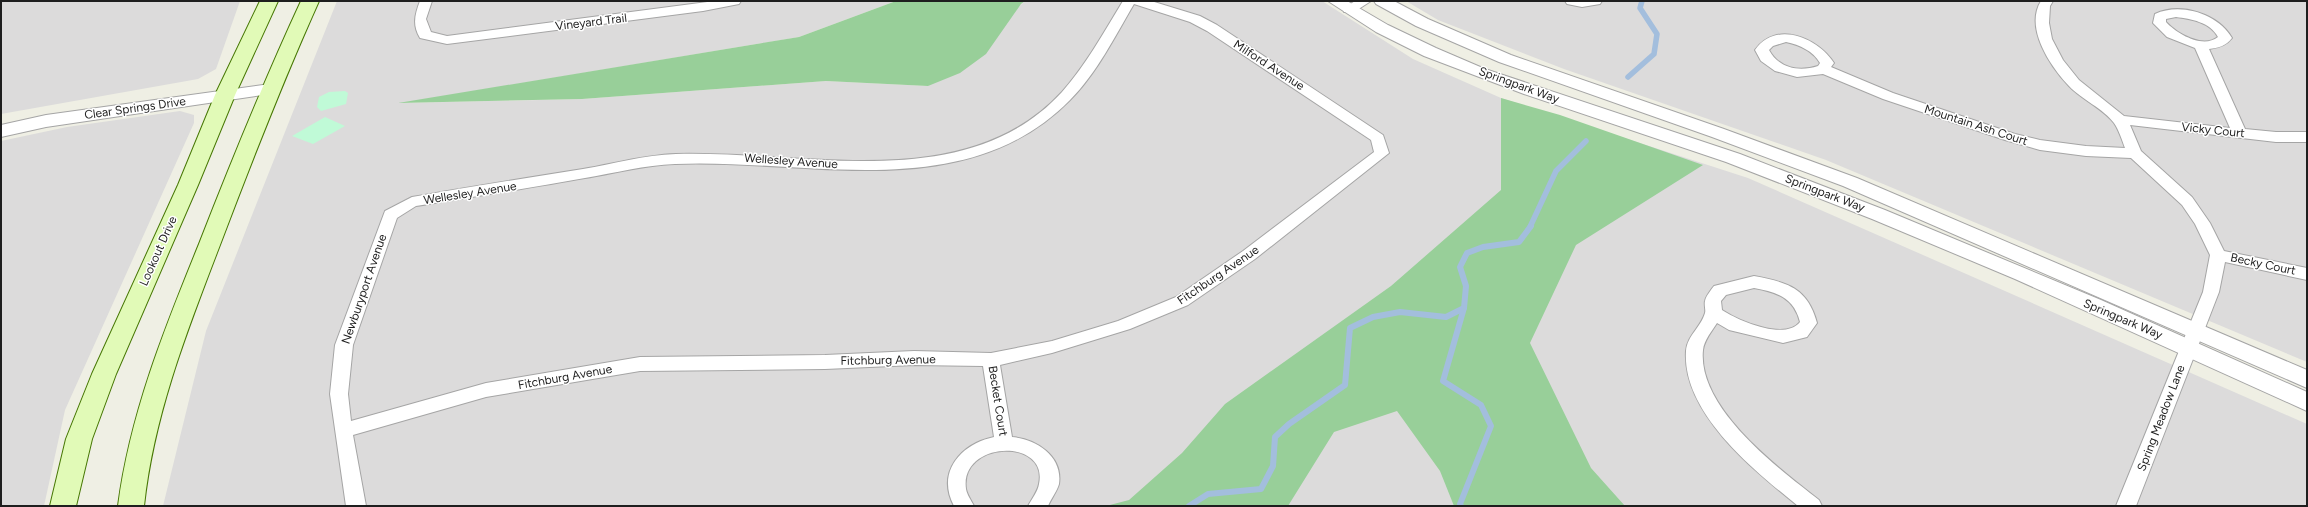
<svg xmlns="http://www.w3.org/2000/svg" width="2308" height="507" viewBox="0 0 2308 507" font-family="Figtree,sans-serif">
	<style>
		.residential { fill: #dcdbdb }
		.forest { fill: #98cf99 }
		.park { fill: #c0fad7 }
		.lines { fill: none; stroke-linecap: round; stroke-linejoin: round }
		.stream-far1 { stroke: #a3bedd; stroke-width: 5.5 }
		.stream { stroke: #a3bedd; stroke-width: 6 }
		.minor-casing { stroke: #a5a5a5; stroke-width: 2 }
		.tertiary-casing { stroke: #a5a5a5; stroke-width: 2 }
		.secondary-casing { stroke: #467703; stroke-width: 2 }
		.minor { fill: #fff; fill-rule: evenodd }
		.tertiary { fill: #fff; fill-rule: evenodd }
		.secondary { fill: #e1fab7; fill-rule: evenodd }
		.labels { text-anchor: middle; stroke-width: 3; stroke-linejoin: round; paint-order: stroke }
		.street-label { font-size: 12px; fill: #1e1e1e; stroke: #fff }
	</style>
	<rect width="100%" height="100%" fill="#efefe4"/>
	<g class="residential">
		<path d="M 1,1 L 240,1 L 216,69 L 198,79 L 1,114 Z"/>
		<path d="M 337,1 L 896,1 L 799,37 L 402,103 L 582,99 L 826,81 L 928,86 L 1025,1 L 1322,1 L 1413,59 L 1501,98 L 1748,178 L 2307,424 L 2307,506 L 163,506 L 206,331 Z"/>
		<path d="M 1406,1 L 2307,1 L 2307,362 L 1826,160 L 1564,69 L 1438,20 Z"/>
		<path d="M 180,111 L 194,115 L 194,123 L 65,410 L 44,506 L 1,506 L 1,141 L 67,127 Z"/>
	</g>
	<g class="forest">
		<path d="M 896,1 L 1025,1 L 1021,4 L 986,54 L 960,73 L 928,86 L 826,81 L 582,99 L 398,103 L 799,37 Z"/>
		<path d="M 1501,98 L 1560,115 L 1703,165 L 1576,245 L 1530,343 L 1591,468 L 1625,506 L 1454,506 L 1440,471 L 1397,411 L 1334,432 L 1288,506 L 1106,506 L 1129,500 L 1182,453 L 1225,404 L 1391,286 L 1501,190 Z"/>
	</g>
	<g class="park">
		<path d="M 345,91 L 348,93 L 346,104 L 321,111 L 317,107 L 319,97 L 329,92 Z"/>
		<path d="M 325,117 L 345,126 L 313,144 L 292,136 Z"/>
	</g>
	<g class="lines">
		<g class="stream-far1">
			<path d="M 1628,77 L 1654,54 L 1657,34 L 1640,8 L 1642,1"/>
			<path d="M 1530,227 L 1556,171 L 1586,141"/>
		</g>
		<g class="stream">
			<path d="M 1189,506 L 1208,494 L 1261,489 L 1273,466 L 1275,437 L 1289,424 L 1345,385 L 1350,328 L 1373,317 L 1400,312 L 1446,317 L 1464,308 L 1466,286 L 1460,267 L 1467,253 L 1483,247 L 1519,242 L 1531,226"/>
			<path d="M 1461,506 L 1460,504 L 1491,426 L 1481,405 L 1443,381 L 1464,308"/>
		</g>
		<g class="minor-casing">
			<g id="minor">
				<path d="M 420,1 L 432,1 L 426,19 L 431,32 L 447,36 L 715,1 L 741,1 L 739,4 L 703,11 L 447,44 L 420,38 C 412,25 415,14 420,1 Z"/>
				<path d="M 1123,1 L 1151,1 L 1200,16 L 1217,25 L 1383,135 L 1389,153 L 1255,259 L 1188,305 L 1130,329 L 1052,353 L 1000,365 L 1012,437 C 1036,439 1063,456 1059,484 C 1057,491 1051,499 1048,506 L 1028,506 C 1032,499 1038,491 1039,484 C 1049,437 959,441 966,489 C 967,495 971,500 974,506 L 954,506 C 936,472 961,444 994,437 L 983,366 L 914,365 L 825,369 L 640,371 L 486,397 L 353,435 L 366,506 L 346,506 L 330,394 L 335,345 L 385,211 L 412,197 C 469,187 526,178 583,169 C 613,164 644,155 676,154 C 801,150 966,197 1062,92 C 1086,65 1104,32 1123,1 ZM 1134,4 L 1190,22 L 1207,31 L 1371,140 L 1374,152 L 1243,251 L 1176,297 L 1118,321 L 1052,341 L 991,353 L 914,351 L 825,355 L 640,357 L 486,383 L 351,421 L 348,394 L 353,345 L 397,218 L 416,206 C 472,197 529,188 585,178 C 615,173 645,165 675,164 C 807,158 965,207 1070,100 C 1097,73 1115,36 1134,4 Z"/>
				<path d="M 1355,1 L 1371,1 L 1354,12 L 1344,12 L 1343,9 Z"/>
				<path d="M 1565,1 L 1602,1 L 1600,4 L 1582,7 L 1567,4 Z"/>
				<path d="M 2041,1 L 2053,1 L 2050,6 L 2049,23 L 2052,39 L 2063,60 L 2079,80 L 2124,116 L 2230,128 L 2195,48 L 2167,37 L 2153,23 L 2155,14 C 2181,2 2218,14 2232,38 C 2226,46 2218,48 2209,49 L 2245,129 L 2276,132 L 2307,132 L 2307,142 L 2276,142 L 2130,125 L 2141,151 L 2192,197 L 2210,223 L 2224,251 L 2307,268 L 2307,280 L 2225,262 L 2219,292 L 2136,506 L 2116,506 L 2203,292 L 2210,255 L 2195,224 L 2182,205 L 2131,158 L 2086,156 L 2040,150 L 2005,140 L 1883,99 L 1823,74 L 1797,77 L 1775,71 L 1761,61 L 1755,50 C 1776,20 1818,38 1834,63 L 1831,67 L 1893,93 L 2015,134 L 2040,140 L 2086,146 L 2125,148 C 2122,140 2119,130 2114,123 C 2104,109 2081,99 2069,86 C 2051,67 2024,28 2041,1 ZM 2176,17 C 2191,19 2210,22 2218,37 C 2203,49 2177,34 2166,22 L 2166,19 ZM 1786,42 C 1800,45 1813,51 1820,63 L 1818,66 C 1800,72 1779,69 1769,50 L 1773,46 Z"/>
				<path d="M 1754,276 C 1787,282 1808,288 1817,323 L 1807,337 L 1783,343 L 1729,330 L 1717,323 C 1712,331 1704,340 1703,350 C 1697,408 1779,469 1819,500 L 1822,506 L 1798,506 C 1755,471 1682,413 1686,351 C 1687,336 1701,327 1705,313 C 1706,310 1704,305 1705,301 C 1706,296 1711,290 1714,286 ZM 1754,288 C 1777,292 1794,298 1800,322 C 1785,341 1739,321 1722,310 L 1721,301 L 1726,295 Z"/>
			</g>
		</g>
		<g class="tertiary-casing">
			<g id="tertiary">
				<path d="M 1328,1 L 1347,1 L 1388,25 L 1436,48 L 1485,69 L 1740,154 L 1885,210 L 2101,300 L 2307,392 L 2307,411 L 2015,279 L 1872,219 L 1726,162 L 1524,94 L 1424,56 L 1376,32 Z"/>
				<path d="M 1374,1 L 1394,1 L 1428,19 L 1511,55 L 1724,129 L 1857,178 L 2307,370 L 2307,388 L 1843,186 L 1712,137 L 1499,62 L 1416,26 L 1376,4 Z"/>
				<path d="M 270,84 L 276,85 L 279,89 L 276,93 L 46,127 L 1,137 L 1,125 L 46,115 Z"/>
			</g>
		</g>
		<g class="secondary-casing">
			<g id="secondary">
				<path d="M 260,1 L 278,1 L 235,95 L 198,185 L 116,374 L 92,439 L 76,506 L 50,506 L 66,439 L 92,374 L 178,185 L 215,95 Z"/>
				<path d="M 301,1 L 319,1 C 283,81 251,163 220,245 C 187,331 154,414 144,506 L 118,506 C 130,414 164,330 199,244 C 231,162 264,81 301,1 Z"/>
			</g>
		</g>
		<use href="#minor" class="minor"/>
		<use href="#tertiary" class="tertiary"/>
		<use href="#secondary" class="secondary"/>
	</g>
	<g class="labels">
		<g class="street-label">
			<text transform="translate(591 22) rotate(-7)" y="4">Vineyard Trail</text>
			<text transform="translate(1269 65) rotate(33)" y="4">Milford Avenue</text>
			<text transform="translate(1519 85) rotate(20)" y="4">Springpark Way</text>
			<text transform="translate(135 108) rotate(-8)" y="4">Clear Springs Drive</text>
			<text transform="translate(1976 125) rotate(18)" y="4">Mountain Ash Court</text>
			<text transform="translate(2213 130) rotate(6)" y="4">Vicky Court</text>
			<text transform="translate(791 161) rotate(4)" y="4">Wellesley Avenue</text>
			<text transform="translate(470 193) rotate(-9)" y="4">Wellesley Avenue</text>
			<text transform="translate(1825 193) rotate(21)" y="4">Springpark Way</text>
			<text transform="translate(158 251) rotate(-66)" y="4">Lookout Drive</text>
			<text transform="translate(2263 264) rotate(12)" y="4">Becky Court</text>
			<text transform="translate(1218 275) rotate(-34)" y="4">Fitchburg Avenue</text>
			<text transform="translate(364 289) rotate(-71)" y="4">Newburyport Avenue</text>
			<text transform="translate(2123 319) rotate(23)" y="4">Springpark Way</text>
			<text transform="translate(888 360) rotate(-1)" y="4">Fitchburg Avenue</text>
			<text transform="translate(565 377) rotate(-10)" y="4">Fitchburg Avenue</text>
			<text transform="translate(998 401) rotate(81)" y="4">Becket Court</text>
			<text transform="translate(2161 418) rotate(-69)" y="4">Spring Meadow Lane</text>
		</g>
	</g>
	<rect width="2308" height="507" fill="none" stroke="#1e1e1e" stroke-width="4"/>
</svg>
